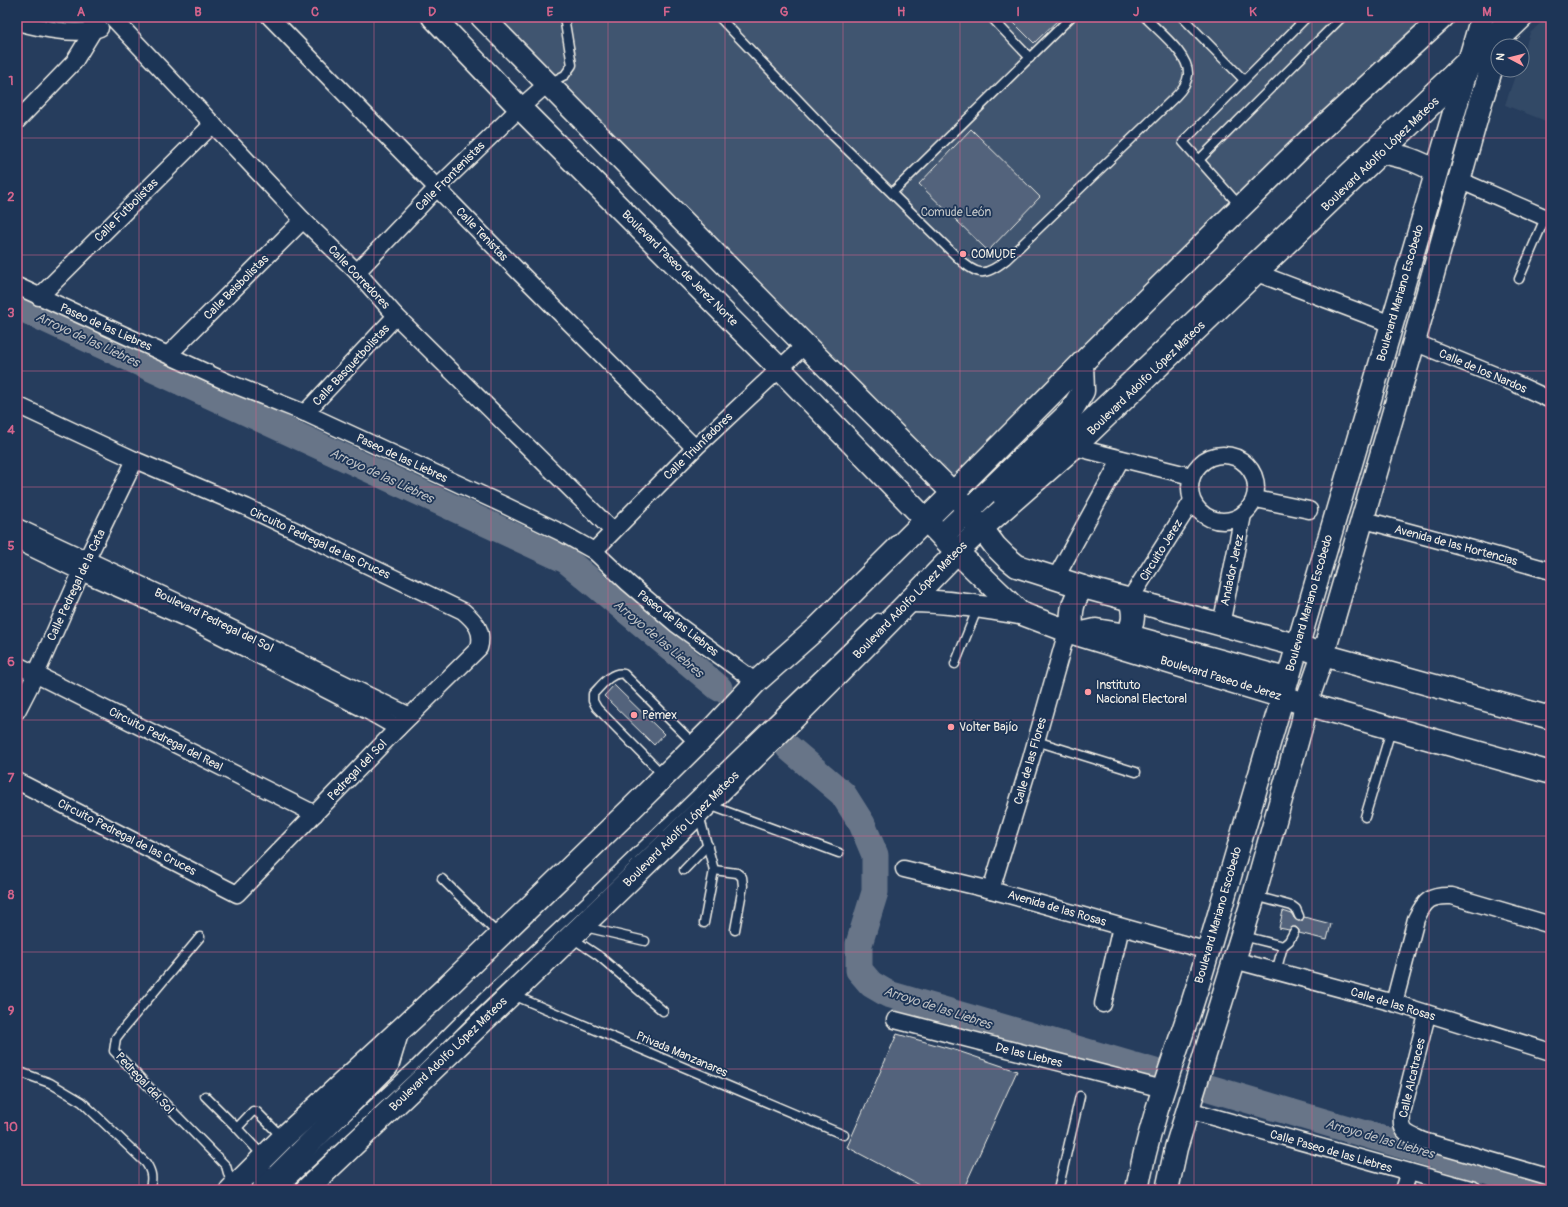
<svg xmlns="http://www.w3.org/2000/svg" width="1568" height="1207" viewBox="0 0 1568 1207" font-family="Pangolin,sans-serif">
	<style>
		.built { fill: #334966 }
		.green { fill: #40546f; stroke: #9aa2ac }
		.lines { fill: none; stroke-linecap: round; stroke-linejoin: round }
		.river { stroke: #677588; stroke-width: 27 }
		.building { fill: #52647b; stroke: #f4f1e8 }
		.lane-casing { stroke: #f4f1e8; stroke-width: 11 }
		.street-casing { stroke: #f4f1e8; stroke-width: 19 }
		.secondary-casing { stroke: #f4f1e8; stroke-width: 25 }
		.primary-casing { stroke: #f4f1e8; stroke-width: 25 }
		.lane { stroke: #1d3557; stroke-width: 8 }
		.street { stroke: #1d3557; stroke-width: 16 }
		.secondary { stroke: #1d3557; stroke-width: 22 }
		.primary { stroke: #1d3557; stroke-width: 22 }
		.grid { fill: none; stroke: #d4648c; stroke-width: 1; stroke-opacity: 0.55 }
		.poi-dot { fill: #ff9aa2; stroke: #1d3557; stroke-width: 1.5 }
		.labels { text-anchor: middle; stroke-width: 3.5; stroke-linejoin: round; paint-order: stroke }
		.street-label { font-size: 12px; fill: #f4f1e8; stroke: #1d3557 }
		.park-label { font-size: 12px; fill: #bec2c4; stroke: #1d3557 }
		.poi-label { font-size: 12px; fill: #f4f1e8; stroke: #1d3557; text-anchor: start }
		.water-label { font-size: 13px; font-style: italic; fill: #bcbfc2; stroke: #1d3557 }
		.neatline { fill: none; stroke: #d4648c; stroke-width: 1.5 }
		.grid-label { font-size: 13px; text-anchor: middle; font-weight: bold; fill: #d4648c }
	</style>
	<rect width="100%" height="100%" fill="#263d5d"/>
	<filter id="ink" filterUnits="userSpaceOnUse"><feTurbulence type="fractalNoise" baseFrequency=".025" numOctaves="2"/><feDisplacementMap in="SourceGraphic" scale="8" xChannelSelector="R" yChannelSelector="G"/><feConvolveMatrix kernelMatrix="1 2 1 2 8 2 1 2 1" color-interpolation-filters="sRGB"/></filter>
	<g filter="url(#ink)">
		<path class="built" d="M 1547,17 L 1551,17 L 1551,123 L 1505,105 L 1517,70 L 1522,70 L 1522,56 L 1530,33 Z"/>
		<path class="green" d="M 493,17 L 1449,17 L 956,490 Z"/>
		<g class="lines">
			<g class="river">
				<path d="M 17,306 L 566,560 L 719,688"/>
				<path d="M 789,748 L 843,794 L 862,824 L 875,855 L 875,892 L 859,944 L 859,970 L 871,984 L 888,994 L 1155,1072"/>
				<path d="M 1209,1088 L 1551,1189"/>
			</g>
		</g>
		<g class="building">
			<path d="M 1008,17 L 1061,17 L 1034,43 Z"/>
			<path d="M 971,129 L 1040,197 L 988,251 L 919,184 Z"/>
			<path d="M 614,685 L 664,734 L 654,745 L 604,696 Z"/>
			<path d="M 1283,911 L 1292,914 L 1294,918 L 1298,921 L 1302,921 L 1304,917 L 1331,924 L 1327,940 L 1299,933 L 1299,930 L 1296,927 L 1292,927 L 1289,930 L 1279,928 Z"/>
			<path d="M 897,1034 L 958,1051 L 1017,1071 L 963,1190 L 928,1190 L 847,1147 Z"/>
		</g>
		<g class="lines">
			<g class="lane-casing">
				<g id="lane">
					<path d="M 719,17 L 829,132 L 958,258 C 977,276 985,277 1006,260 L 1176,96 C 1182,90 1187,84 1188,75 C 1190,55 1158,31 1145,17"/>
					<path d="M 991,17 L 1030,58"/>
					<path d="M 1182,17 L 1244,80"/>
					<path d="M 1307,17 L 1183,142 L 1199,160 L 1342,17"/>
					<path d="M 1482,37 L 1503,17"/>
					<path d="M 549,83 L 565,75 L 572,65 L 564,17"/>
					<path d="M 1199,160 L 1240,206"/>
					<path d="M 892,193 L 1071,17"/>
					<path d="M 1519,279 L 1545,218"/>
					<path d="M 998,500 L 1465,54"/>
					<path d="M 955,664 L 978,607"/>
					<path d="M 1036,741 L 1136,772"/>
					<path d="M 664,776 L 597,708 L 593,701 L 593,694 C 601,686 611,671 624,674 L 695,745"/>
					<path d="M 709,805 L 839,853"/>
					<path d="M 699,815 L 714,870 L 704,923"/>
					<path d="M 1365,817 L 1391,730"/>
					<path d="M 684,870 L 708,845"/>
					<path d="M 714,870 L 737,873 L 742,877 L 743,886 L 735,930"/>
					<path d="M 442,879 L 499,935"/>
					<path d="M 1255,896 L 1292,906 L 1296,909 L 1299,916"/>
					<path d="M 585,927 L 645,941"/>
					<path d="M 1243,936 L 1283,946 L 1289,941 L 1294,932"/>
					<path d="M 200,937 L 123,1029 L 116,1038 L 114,1051 L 226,1166 L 232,1187"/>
					<path d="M 572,938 L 599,956 L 663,1011"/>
					<path d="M 1276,972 L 1283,946"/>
					<path d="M 513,995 L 844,1135"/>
					<path d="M 17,1071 L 50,1083 L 82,1102 L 146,1163 C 152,1172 153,1179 149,1190"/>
					<path d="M 205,1096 L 237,1128"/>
					<path d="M 264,1157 L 237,1128 L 253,1111 L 257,1112 L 282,1137"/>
					<path d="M 284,1187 L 414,1066 L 471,1009 L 589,898 L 878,618"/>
					<path d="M 1058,1190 L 1080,1096"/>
				</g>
			</g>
			<g class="street-casing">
				<g id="street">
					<path d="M 112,17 L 303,220 L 357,272 L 396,316 L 613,531"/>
					<path d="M 270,17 L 518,271 L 695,448"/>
					<path d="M 17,22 C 40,28 77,37 100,28"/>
					<path d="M 17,121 L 74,62 L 93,31 L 92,17"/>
					<path d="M 1459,180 L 1551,220"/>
					<path d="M 357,272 L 437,188 L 520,108 L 547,84"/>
					<path d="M 1257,273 L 1391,324"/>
					<path d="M 17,286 L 227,382 L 305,413 L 504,505 L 562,533 L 594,551 L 628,583 L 676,624 L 756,682"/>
					<path d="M 39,297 L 213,124"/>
					<path d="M 1414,342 L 1514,383 L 1551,400"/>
					<path d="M 169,354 L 303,220"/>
					<path d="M 17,405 L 135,460 L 246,507 L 463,611 C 475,621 484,631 479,648 L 398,728 L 237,894 L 17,781"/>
					<path d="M 305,413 L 396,316"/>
					<path d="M 1074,447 L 1191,476"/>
					<circle cx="1223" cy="488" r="33"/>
					<path d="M 1256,499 L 1309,510"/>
					<path d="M 1361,519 L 1476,550 L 1551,571"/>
					<path d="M 17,527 L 186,606 L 410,716"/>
					<path d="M 17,541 L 81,572 L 190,620 L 368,711 L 398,728"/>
					<path d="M 594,551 L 695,448 L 805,345"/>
					<path d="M 1055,579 L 1121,459"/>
					<path d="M 1130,599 L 1192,501"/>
					<path d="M 1221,625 L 1243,515"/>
					<path d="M 17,665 L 315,814"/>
					<path d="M 17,711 L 36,674 L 87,559 L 135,460"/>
					<path d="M 904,869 L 991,890 L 1208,951"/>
					<path d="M 991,890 L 1031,759 L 1067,631"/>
					<path d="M 1234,960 L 1394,1003 L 1551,1052"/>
					<path d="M 1394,1003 L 1416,919 C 1425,900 1430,895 1452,896 L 1551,925"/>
					<path d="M 1103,1004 L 1121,927"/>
					<path d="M 1427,1015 L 1402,1113 C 1400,1133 1406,1133 1423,1141 L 1551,1178"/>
					<path d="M 895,1020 L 1163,1089"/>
					<path d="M 1188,1110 L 1474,1190"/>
					<path d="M 1403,1190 L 1409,1172"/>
				</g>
			</g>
			<g class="secondary-casing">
				<g id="secondary">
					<path d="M 433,17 L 520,108 L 780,369 L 957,552 L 1020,613 L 1073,633 L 1306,704 L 1551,773"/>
					<path d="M 482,17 L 805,345 L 953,493 L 969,511 L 995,546 L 1006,557 L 1017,566 L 1083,587 L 1296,645 L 1323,655 L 1551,718"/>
					<path d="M 1073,633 C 1070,615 1071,602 1083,587"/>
					<path d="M 1126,635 C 1135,624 1134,613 1130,599"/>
					<path d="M 256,1172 L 286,1190"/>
				</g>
			</g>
			<g class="primary-casing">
				<g id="primary">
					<path d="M 1381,152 C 1401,156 1418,160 1436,172"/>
					<path d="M 942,536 L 1071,411 L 1083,391 L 1082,363"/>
					<path d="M 909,601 C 947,601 983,607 1020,613"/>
					<path d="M 1078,634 L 1096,630 L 1126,635 L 1286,679"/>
					<path d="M 231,1190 L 283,1138 L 449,985 L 631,809 L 713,728 L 756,682 L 816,629 L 953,493 L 1082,363 L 1312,137 L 1443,17"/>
					<path d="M 263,1190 L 387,1066 L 397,1033"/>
					<path d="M 306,1190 C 526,981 746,771 957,552 L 982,528 L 1074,447 L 1522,17"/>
					<path d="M 1137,1190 C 1148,1128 1171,1067 1191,1007 C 1206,961 1219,913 1233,866 C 1314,582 1400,300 1482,17"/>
					<path d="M 1167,1190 L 1176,1148 L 1254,896 L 1302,724 L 1306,704 L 1323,655 L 1414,342 L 1481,102 L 1498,48"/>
				</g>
			</g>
			<use href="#lane" class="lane"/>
			<use href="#street" class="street"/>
			<use href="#secondary" class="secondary"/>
			<use href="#primary" class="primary"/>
		</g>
	</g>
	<path class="grid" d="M 139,17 L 139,1190M 256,17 L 256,1190M 374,17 L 374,1190M 491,17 L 491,1190M 608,17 L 608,1190M 725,17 L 725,1190M 843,17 L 843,1190M 960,17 L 960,1190M 1077,17 L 1077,1190M 1194,17 L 1194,1190M 1312,17 L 1312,1190M 1429,17 L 1429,1190M 17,138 L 1551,138M 17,255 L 1551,255M 17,371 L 1551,371M 17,487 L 1551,487M 17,604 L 1551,604M 17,720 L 1551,720M 17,836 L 1551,836M 17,952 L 1551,952M 17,1069 L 1551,1069"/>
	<g class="poi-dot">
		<circle cx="963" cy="254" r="4"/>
		<circle cx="1088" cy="692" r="4"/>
		<circle cx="634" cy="715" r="4"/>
		<circle cx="951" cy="727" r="4"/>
	</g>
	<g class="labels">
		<g class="street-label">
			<text transform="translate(1380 154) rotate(-44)" y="4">Boulevard Adolfo López Mateos</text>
			<text transform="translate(450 176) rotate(-45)" y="4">Calle Frontenistas</text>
			<text transform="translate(126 210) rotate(-45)" y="4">Calle Futbolistas</text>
			<text transform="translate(482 234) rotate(46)" y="4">Calle Tenistas</text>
			<text transform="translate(680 268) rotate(45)" y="4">Boulevard Paseo de Jerez Norte</text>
			<text transform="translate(359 277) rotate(46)" y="4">Calle Corredores</text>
			<text transform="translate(236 287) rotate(-45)" y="4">Calle Beisbolistas</text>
			<text transform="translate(1400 293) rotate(-74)" y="4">Boulevard Mariano Escobedo</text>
			<text transform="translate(106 327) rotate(24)" y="4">Paseo de las Liebres</text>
			<text transform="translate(351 365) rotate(-47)" y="4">Calle Basquetbolistas</text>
			<text transform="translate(1483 371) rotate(23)" y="4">Calle de los Nardos</text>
			<text transform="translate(1146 378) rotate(-44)" y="4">Boulevard Adolfo López Mateos</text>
			<text transform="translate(698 446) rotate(-44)" y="4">Calle Triunfadores</text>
			<text transform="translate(402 458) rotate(25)" y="4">Paseo de las Liebres</text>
			<text transform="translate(320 543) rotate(25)" y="4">Circuito Pedregal de las Cruces</text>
			<text transform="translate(1456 545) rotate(15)" y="4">Avenida de las Hortencias</text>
			<text transform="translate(1161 550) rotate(-58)" y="4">Circuito Jerez</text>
			<text transform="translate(1232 570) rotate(-78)" y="4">Andador Jerez</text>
			<text transform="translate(76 585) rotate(-65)" y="4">Calle Pedregal de la Cata</text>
			<text transform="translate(910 600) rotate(-46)" y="4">Boulevard Adolfo López Mateos</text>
			<text transform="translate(1309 603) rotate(-74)" y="4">Boulevard Mariano Escobedo</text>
			<text transform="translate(214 620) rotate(26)" y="4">Boulevard Pedregal del Sol</text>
			<text transform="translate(678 623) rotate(38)" y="4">Paseo de las Liebres</text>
			<text transform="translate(1221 678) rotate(17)" y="4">Boulevard Paseo de Jerez</text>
			<text transform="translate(166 739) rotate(27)" y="4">Circuito Pedregal del Real</text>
			<text transform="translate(1030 761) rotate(-74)" y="4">Calle de las Flores</text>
			<text transform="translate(357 770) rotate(-46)" y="4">Pedregal del Sol</text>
			<text transform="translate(681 829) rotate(-45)" y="4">Boulevard Adolfo López Mateos</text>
			<text transform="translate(127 837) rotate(27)" y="4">Circuito Pedregal de las Cruces</text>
			<text transform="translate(1057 908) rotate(16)" y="4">Avenida de las Rosas</text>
			<text transform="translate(1218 915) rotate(-74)" y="4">Boulevard Mariano Escobedo</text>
			<text transform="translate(1393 1004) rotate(17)" y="4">Calle de las Rosas</text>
			<text transform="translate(448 1054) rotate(-44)" y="4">Boulevard Adolfo López Mateos</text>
			<text transform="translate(682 1054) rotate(23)" y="4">Privada Manzanares</text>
			<text transform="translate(1029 1055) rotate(14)" y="4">De las Liebres</text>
			<text transform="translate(1412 1078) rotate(-77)" y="4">Calle Alcatraces</text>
			<text transform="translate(145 1083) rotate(47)" y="4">Pedregal del Sol</text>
			<text transform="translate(1331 1151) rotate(16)" y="4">Calle Paseo de las Liebres</text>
		</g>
		<g class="park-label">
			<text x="956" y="216">Comude León</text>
		</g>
		<g class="poi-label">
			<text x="971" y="258">COMUDE</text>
			<text x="1096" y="689">Instituto<tspan x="1096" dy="14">Nacional Electoral</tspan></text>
			<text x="642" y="719">Pemex</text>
			<text x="959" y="731">Volter Bajío</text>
		</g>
		<g class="water-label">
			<text transform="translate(88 339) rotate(25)" y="5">Arroyo de las Liebres</text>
			<text transform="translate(382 475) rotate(25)" y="5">Arroyo de las Liebres</text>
			<text transform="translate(659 638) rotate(40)" y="5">Arroyo de las Liebres</text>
			<text transform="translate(938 1007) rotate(18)" y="5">Arroyo de las Liebres</text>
			<text transform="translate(1380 1138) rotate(16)" y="5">Arroyo de las Liebres</text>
		</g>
	</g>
	<rect width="1568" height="1207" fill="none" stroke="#1d3557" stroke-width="44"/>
	<g transform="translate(1510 58) rotate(277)"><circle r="19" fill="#1d3557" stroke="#738091"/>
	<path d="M0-3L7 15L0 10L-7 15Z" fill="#ff9aa2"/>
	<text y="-6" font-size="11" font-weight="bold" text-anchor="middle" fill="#f4f1e8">N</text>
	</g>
	<rect x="22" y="22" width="1524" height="1163" class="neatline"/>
	<g class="grid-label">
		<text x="81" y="16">A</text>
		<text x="198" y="16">B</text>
		<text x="315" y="16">C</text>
		<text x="432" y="16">D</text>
		<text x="550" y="16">E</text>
		<text x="667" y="16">F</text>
		<text x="784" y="16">G</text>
		<text x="901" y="16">H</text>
		<text x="1018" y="16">I</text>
		<text x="1136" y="16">J</text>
		<text x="1253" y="16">K</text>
		<text x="1370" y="16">L</text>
		<text x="1487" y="16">M</text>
		<text x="11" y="85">1</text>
		<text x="11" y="201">2</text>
		<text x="11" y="317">3</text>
		<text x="11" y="434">4</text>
		<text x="11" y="550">5</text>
		<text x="11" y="666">6</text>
		<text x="11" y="782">7</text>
		<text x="11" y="899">8</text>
		<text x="11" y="1015">9</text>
		<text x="11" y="1131">10</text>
	</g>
</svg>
